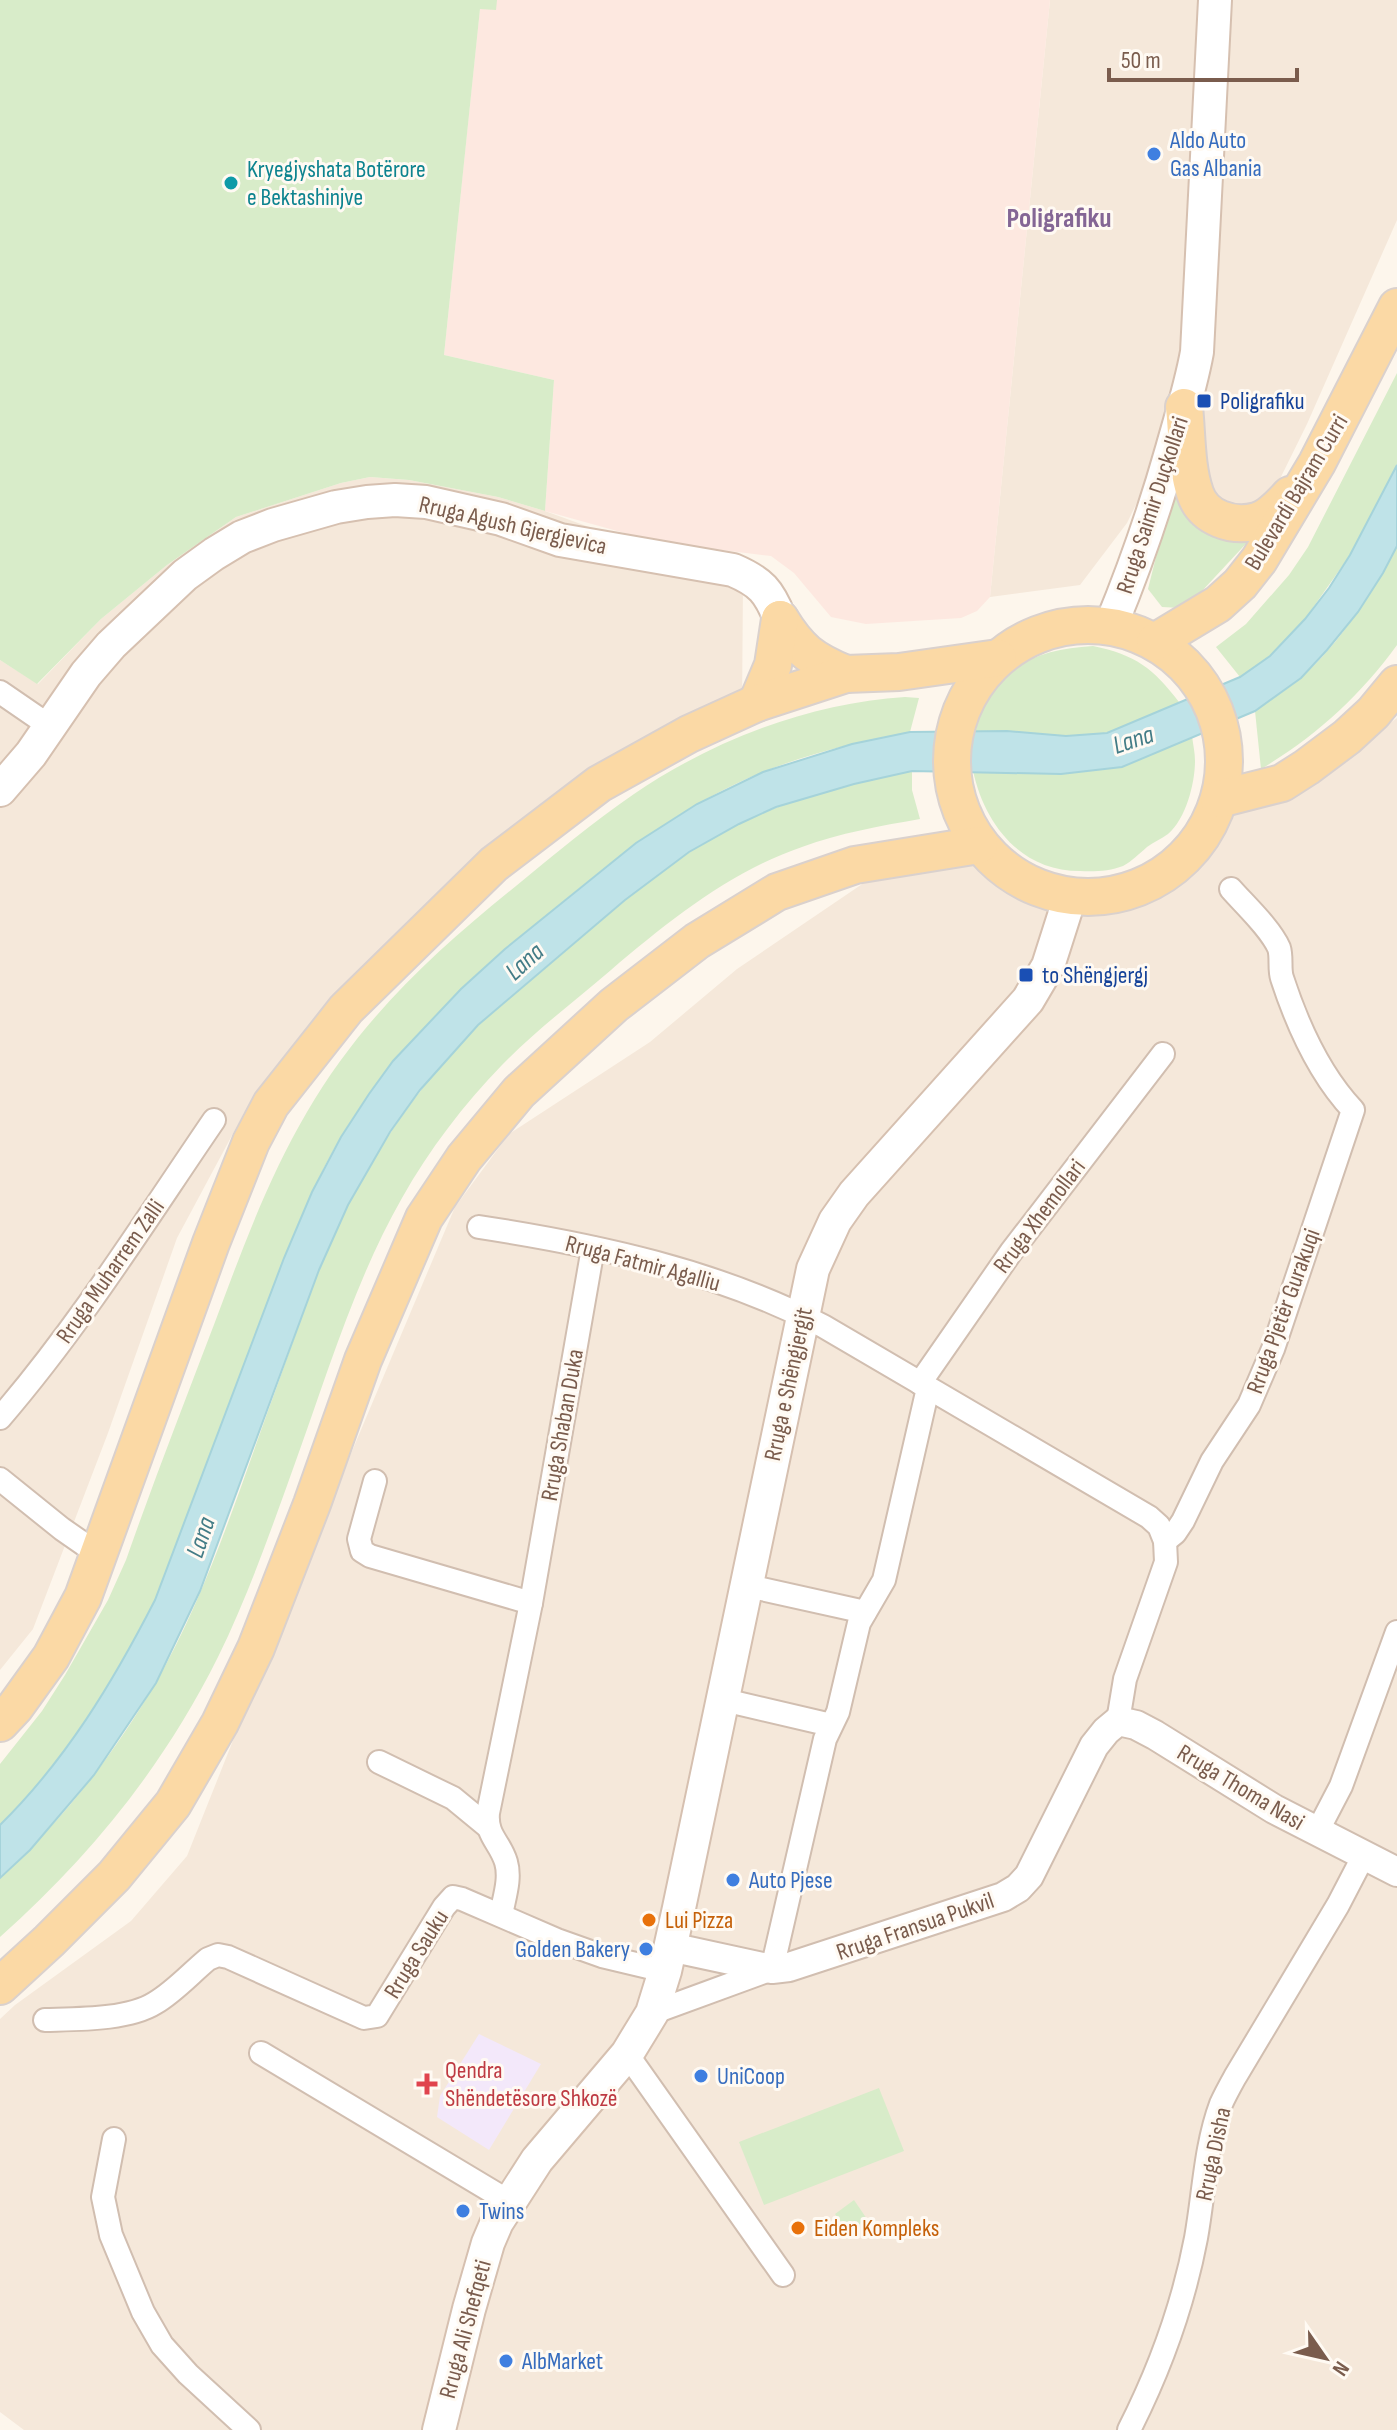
<svg xmlns="http://www.w3.org/2000/svg" width="1397" height="2430" viewBox="0 0 1397 2430" font-family="'Sofia Sans Condensed',sans-serif">
	<style>
		.residential { fill: #f5e8da }
		.commercial { fill: #fde8e0 }
		.education { fill: #f3e8fa }
		.green { fill: #d8ecc9 }
		.water { fill: #bfe3e8; stroke: #a5d3da; stroke-width: 2 }
		.lines { fill: none; stroke-linecap: round; stroke-linejoin: round }
		.minor-casing { stroke: #d1beb0; stroke-width: 26 }
		.tertiary-casing { stroke: #d1beb0; stroke-width: 32 }
		.secondary-casing { stroke: #d6c0b0; stroke-width: 36 }
		.primary-casing { stroke: #dad1cd; stroke-width: 40 }
		.minor { stroke: #fff; stroke-width: 22 }
		.tertiary { stroke: #fff; stroke-width: 28 }
		.secondary { stroke: #fff; stroke-width: 32 }
		.primary { stroke: #fbd9a5; stroke-width: 36 }
		.shop-dot { fill: #3f7fe0; stroke: #fffaf3; stroke-width: 3 }
		.culture-dot { fill: #0f9aa8; stroke: #fffaf3; stroke-width: 3 }
		.transit-dot { fill: #1a4fb4; stroke: #fffaf3; stroke-width: 3 }
		.food-dot { fill: #e8710a; stroke: #fffaf3; stroke-width: 3 }
		.health-dot { fill: #e0444e; stroke: #fffaf3; stroke-width: 3 }
		.labels { text-anchor: middle; stroke-width: 6; stroke-linejoin: round; paint-order: stroke }
		.shop-label { font-size: 24px; fill: #366cbe; stroke: #fffaf3; text-anchor: start }
		.culture-label { font-size: 24px; fill: #0d838f; stroke: #fffaf3; text-anchor: start }
		.transit-label { font-size: 24px; fill: #164399; stroke: #fffaf3; text-anchor: start }
		.street-label { font-size: 24px; fill: #7a5c4d; stroke: #fffaf3 }
		.food-label { font-size: 24px; fill: #c56008; stroke: #fffaf3; text-anchor: start }
		.health-label { font-size: 24px; fill: #be3a42; stroke: #fffaf3; text-anchor: start }
		.water-label { font-size: 26px; font-style: italic; fill: #437c86; stroke: #fffaf3 }
		.quarter-label { font-size: 28px; font-weight: bold; fill: #846695; stroke: #fffaf3 }
	</style>
	<rect width="100%" height="100%" fill="#fdf6ec"/>
	<g class="residential">
		<path d="M 1050,0 L 1397,0 L 1397,220 L 1307,424 L 1274,491 L 1259,504 L 1239,510 L 1213,493 L 1165,445 L 1127,523 L 1080,585 L 990,597 Z"/>
		<path d="M 370,477 L 409,480 L 498,497 L 545,511 L 743,583 L 742,709 L 633,765 L 330,1008 L 280,1062 L 244,1113 L 177,1238 L 108,1433 L 33,1629 L 0,1670 L 0,660 L 38,684 L 101,619 L 167,565 L 236,517 L 341,483 Z"/>
		<path d="M 1397,718 L 1397,2430 L 24,2430 L 0,2412 L 0,2019 L 15,2005 L 131,1921 L 187,1856 L 285,1610 L 455,1207 L 509,1134 L 650,1042 L 737,969 L 905,855 L 979,845 L 1004,869 L 1033,885 L 1070,897 L 1091,898 L 1132,891 L 1162,876 L 1187,856 L 1206,829 L 1219,799 L 1276,804 Z"/>
	</g>
	<path class="commercial" d="M 497,0 L 1050,0 L 990,597 L 977,611 L 961,618 L 866,624 L 831,617 L 794,573 L 771,556 L 657,542 L 545,511 L 554,380 L 444,355 L 480,8 Z"/>
	<path class="education" d="M 479,2034 L 541,2064 L 489,2150 L 437,2117 L 440,2096 Z"/>
	<g class="green">
		<path d="M 0,0 L 497,0 L 496,10 L 480,9 L 444,355 L 554,380 L 545,511 L 498,497 L 409,480 L 370,477 L 341,483 L 236,517 L 167,565 L 101,619 L 37,684 L 0,660 Z"/>
		<path d="M 1397,373 L 1397,465 L 1350,555 L 1305,619 L 1270,657 L 1240,677 L 1216,647 L 1246,624 L 1289,575 L 1308,547 Z"/>
		<path d="M 1179,480 L 1255,534 L 1201,592 L 1181,608 L 1162,607 L 1148,589 L 1162,533 Z"/>
		<path d="M 1397,546 L 1397,645 C 1360,696 1315,737 1261,769 L 1255,711 C 1270,700 1287,690 1301,678 C 1341,642 1372,593 1397,546 Z"/>
		<path d="M 1093,646 C 1136,655 1153,668 1179,702 C 1157,712 1128,729 1105,733 C 1063,740 1018,731 975,733 C 991,668 1032,650 1093,646 Z"/>
		<path d="M 905,697 L 919,698 L 910,732 C 861,741 810,753 763,772 C 687,802 622,853 559,905 C 477,973 398,1043 342,1135 C 303,1200 280,1272 253,1343 C 221,1429 188,1514 155,1600 C 113,1682 66,1760 0,1825 L 0,1764 L 42,1711 L 65,1675 L 108,1600 L 126,1560 C 154,1480 185,1401 215,1322 C 242,1250 268,1178 307,1112 C 361,1019 434,952 516,886 C 555,854 593,822 634,794 C 713,740 810,703 905,697 Z"/>
		<path d="M 1192,736 C 1193,744 1195,753 1195,761 C 1195,783 1186,819 1168,834 C 1161,839 1154,842 1147,847 C 1140,853 1131,862 1123,866 C 1110,871 1094,872 1080,871 C 1021,871 985,825 973,771 L 1061,774 L 1121,767 Z"/>
		<path d="M 912,771 L 912,790 L 920,819 C 880,826 840,833 802,847 C 729,872 669,921 611,970 C 575,1001 536,1030 502,1065 C 464,1104 429,1150 402,1198 C 355,1280 326,1378 294,1466 C 271,1530 248,1596 218,1657 C 163,1767 91,1856 0,1937 L 0,1878 C 61,1822 113,1756 155,1684 C 210,1589 242,1480 280,1378 C 301,1319 321,1258 349,1203 C 383,1138 426,1078 477,1026 C 510,992 549,962 585,932 C 618,905 651,878 687,854 C 753,808 834,786 912,771 Z"/>
		<path d="M 879,2088 L 904,2151 L 764,2205 L 739,2142 Z"/>
		<path d="M 854,2200 L 867,2219 L 848,2232 L 835,2214 Z"/>
	</g>
	<path class="water" d="M 1397,465 L 1397,546 L 1383,573 L 1358,612 L 1327,650 L 1301,678 L 1255,711 L 1122,767 L 1061,774 L 912,771 L 854,784 L 776,807 L 739,824 L 689,852 L 625,900 L 478,1025 L 420,1090 L 390,1132 L 348,1205 L 319,1270 L 200,1591 L 156,1683 L 94,1775 L 30,1850 L 0,1878 L 0,1825 C 66,1760 113,1682 155,1600 L 284,1258 L 312,1192 L 341,1137 L 369,1094 L 393,1061 L 461,989 L 505,949 L 636,843 L 697,804 L 763,772 L 852,744 L 910,732 L 1007,731 L 1066,736 L 1107,733 L 1240,677 L 1270,656 L 1305,619 L 1329,588 L 1350,555 Z"/>
	<g class="lines">
		<g class="minor-casing">
			<g id="minor">
				<path d="M 0,692 L 51,727"/>
				<path d="M 479,1227 C 597,1245 717,1271 823,1326 L 1149,1517 L 1159,1526 L 1165,1541 L 1166,1562 L 1125,1679 L 1118,1721"/>
				<path d="M 920,1383 L 1011,1252 L 1163,1054"/>
				<path d="M 0,1418 C 80,1325 145,1221 214,1120"/>
				<path d="M 0,1479 L 62,1529 L 98,1554"/>
				<path d="M 375,1481 L 359,1539 L 362,1551 L 370,1556 L 531,1603"/>
				<path d="M 1165,1541 L 1175,1533 L 1183,1521 L 1212,1461 L 1249,1405 L 1273,1349 L 1353,1110 C 1320,1075 1297,1024 1282,978 C 1279,969 1282,957 1279,948 C 1270,928 1245,905 1231,889"/>
				<path d="M 748,1586 L 865,1612"/>
				<path d="M 724,1700 L 831,1725"/>
				<path d="M 379,1762 L 453,1798 L 487,1826"/>
				<path d="M 1317,1832 L 1341,1786 L 1397,1632"/>
				<path d="M 501,1915 C 504,1898 511,1879 506,1862 C 500,1842 486,1836 488,1813 L 531,1603 L 593,1248"/>
				<path d="M 652,2013 L 772,1969 L 825,1739 L 838,1712 L 859,1623 L 884,1580 L 928,1388"/>
				<path d="M 45,2020 C 77,2019 128,2020 155,2003 C 174,1992 191,1973 208,1959 L 218,1955 L 228,1957 L 364,2018 L 377,2016 L 444,1907 L 453,1897 L 462,1899 L 557,1940 L 602,1956 L 665,1971"/>
				<path d="M 261,2053 L 508,2201"/>
				<path d="M 627,2054 L 783,2275"/>
				<path d="M 114,2139 L 103,2197 L 111,2235 L 143,2312 L 162,2345 L 188,2374 L 249,2430"/>
				<path d="M 1129,2430 C 1160,2369 1183,2306 1196,2238 C 1204,2194 1205,2147 1221,2104 C 1225,2095 1230,2086 1235,2077 L 1338,1905 L 1364,1855"/>
			</g>
		</g>
		<g class="tertiary-casing">
			<path id="tertiary" d="M 670,1947 L 772,1969 L 789,1967 L 1003,1897 L 1018,1888 L 1029,1876 L 1094,1746 L 1106,1731 L 1118,1721 L 1136,1725 L 1155,1735 L 1274,1809 L 1397,1872"/>
		</g>
		<g class="secondary-casing">
			<g id="secondary">
				<path d="M 1111,625 C 1135,567 1155,509 1172,449 C 1181,417 1191,385 1197,352 L 1215,0"/>
				<path d="M 0,790 L 31,754 L 86,674 L 111,645 L 185,575 L 214,554 L 242,537 L 273,525 L 336,507 L 367,502 L 395,500 L 426,502 L 501,519 L 560,540 L 733,570 C 761,582 769,591 780,619"/>
				<path d="M 439,2430 L 469,2309 L 488,2243 L 497,2222 L 537,2160 L 627,2054 L 652,2013 L 665,1971 L 679,1908 L 813,1269 L 835,1221 L 854,1194 L 1028,1000 L 1048,966 L 1070,897"/>
			</g>
		</g>
		<g class="primary-casing">
			<g id="primary">
				<path d="M 1184,407 C 1187,435 1186,467 1195,493 C 1203,518 1233,528 1257,521 C 1270,517 1281,505 1290,495"/>
				<path d="M 780,619 C 799,650 812,660 846,674"/>
				<circle cx="1088" cy="761" r="136"/>
				<path d="M 1155,642 L 1218,604 L 1240,584 L 1259,560 L 1317,463 L 1397,307"/>
				<path d="M 757,703 L 773,665 L 780,619"/>
				<path d="M 1219,799 L 1282,783 L 1307,767 L 1347,737 L 1373,713 L 1397,684"/>
				<path d="M 0,1723 L 15,1707 L 51,1657 L 83,1597 L 211,1243 L 251,1142 L 271,1104 L 346,1009 L 494,864 L 599,784 L 689,734 L 757,703 L 846,674 L 899,672 L 998,658"/>
				<path d="M 0,1986 L 49,1941 L 114,1876 L 173,1804 L 220,1723 L 256,1648 L 312,1504 L 363,1360 L 424,1218 L 464,1158 L 519,1092 L 614,1005 L 697,941 L 777,892 L 855,865 L 979,845"/>
			</g>
		</g>
		<use href="#minor" class="minor"/>
		<use href="#tertiary" class="tertiary"/>
		<use href="#secondary" class="secondary"/>
		<use href="#primary" class="primary"/>
	</g>
	<g class="shop-dot">
		<circle cx="1154" cy="154" r="8"/>
		<circle cx="733" cy="1880" r="8"/>
		<circle cx="646" cy="1949" r="8"/>
		<circle cx="701" cy="2076" r="8"/>
		<circle cx="463" cy="2211" r="8"/>
		<circle cx="506" cy="2361" r="8"/>
	</g>
	<circle class="culture-dot" cx="231" cy="183" r="8"/>
	<g class="transit-dot">
		<rect x="1196" y="393" width="16" height="16" rx="4"/>
		<rect x="1018" y="967" width="16" height="16" rx="4"/>
	</g>
	<g class="food-dot">
		<circle cx="649" cy="1920" r="8"/>
		<circle cx="798" cy="2228" r="8"/>
	</g>
	<path class="health-dot" d="M423 2072h8v8h8v8h-8v8h-8v-8h-8v-8h8z"/>
	<g class="labels">
		<g class="shop-label">
			<text x="1170" y="148">Aldo Auto<tspan x="1170" dy="28">Gas Albania</tspan></text>
			<text x="749" y="1888">Auto Pjese</text>
			<text x="630" y="1957" text-anchor="end">Golden Bakery</text>
			<text x="717" y="2084">UniCoop</text>
			<text x="479" y="2219">Twins</text>
			<text x="522" y="2369">AlbMarket</text>
		</g>
		<g class="culture-label">
			<text x="247" y="177">Kryegjyshata Botërore<tspan x="247" dy="28">e Bektashinjve</tspan></text>
		</g>
		<g class="transit-label">
			<text x="1220" y="409">Poligrafiku</text>
			<text x="1042" y="983">to Shëngjergj</text>
		</g>
		<g class="street-label">
			<text transform="translate(1296 492) rotate(-59)" y="8">Bulevardi Bajram Curri</text>
			<text transform="translate(1152 505) rotate(-72)" y="8">Rruga Saimir Duçkollari</text>
			<text transform="translate(513 525) rotate(13)" y="8">Rruga Agush Gjergjevica</text>
			<text transform="translate(1039 1216) rotate(-53)" y="8">Rruga Xhemollari</text>
			<text transform="translate(643 1263) rotate(15)" y="8">Rruga Fatmir Agalliu</text>
			<text transform="translate(110 1271) rotate(-55)" y="8">Rruga Muharrem Zalli</text>
			<text transform="translate(1283 1311) rotate(-70)" y="8">Rruga Pjetër Gurakuqi</text>
			<text transform="translate(788 1384) rotate(-78)" y="8">Rruga e Shëngjergjt</text>
			<text transform="translate(562 1425) rotate(-80)" y="8">Rruga Shaban Duka</text>
			<text transform="translate(1241 1787) rotate(31)" y="8">Rruga Thoma Nasi</text>
			<text transform="translate(915 1926) rotate(-19)" y="8">Rruga Fransua Pukvil</text>
			<text transform="translate(416 1954) rotate(-58)" y="8">Rruga Sauku</text>
			<text transform="translate(1213 2154) rotate(-78)" y="8">Rruga Disha</text>
			<text transform="translate(465 2329) rotate(-75)" y="8">Rruga Ali Shefqeti</text>
		</g>
		<g class="food-label">
			<text x="665" y="1928">Lui Pizza</text>
			<text x="814" y="2236">Eiden Kompleks</text>
		</g>
		<g class="health-label">
			<text x="445" y="2078">Qendra<tspan x="445" dy="28">Shëndetësore Shkozë</tspan></text>
		</g>
		<g class="water-label">
			<text transform="translate(1133 739) rotate(-18)" y="9">Lana</text>
			<text transform="translate(524 961) rotate(-42)" y="9">Lana</text>
			<text transform="translate(200 1537) rotate(-71)" y="9">Lana</text>
		</g>
		<g class="quarter-label">
			<text x="1059" y="227">Poligrafiku</text>
		</g>
	</g>
	<g transform="translate(1325 2358) rotate(124)" stroke="#fffaf3" stroke-width="6" paint-order="stroke">
	<path d="M0-6L14 30L0 20L-14 30Z" fill="#7a5c4d"/>
	<text y="-12" font-size="22" font-weight="bold" text-anchor="middle" fill="#7a5c4d">N</text>
	</g>
	<path d="M1109 68v12h188v-12" fill="none" stroke="#7a5c4d" stroke-width="4"/>
	<text x="1121" y="68" font-size="24" fill="#7a5c4d" stroke="#fffaf3" stroke-width="6" paint-order="stroke">50 m</text>
</svg>
